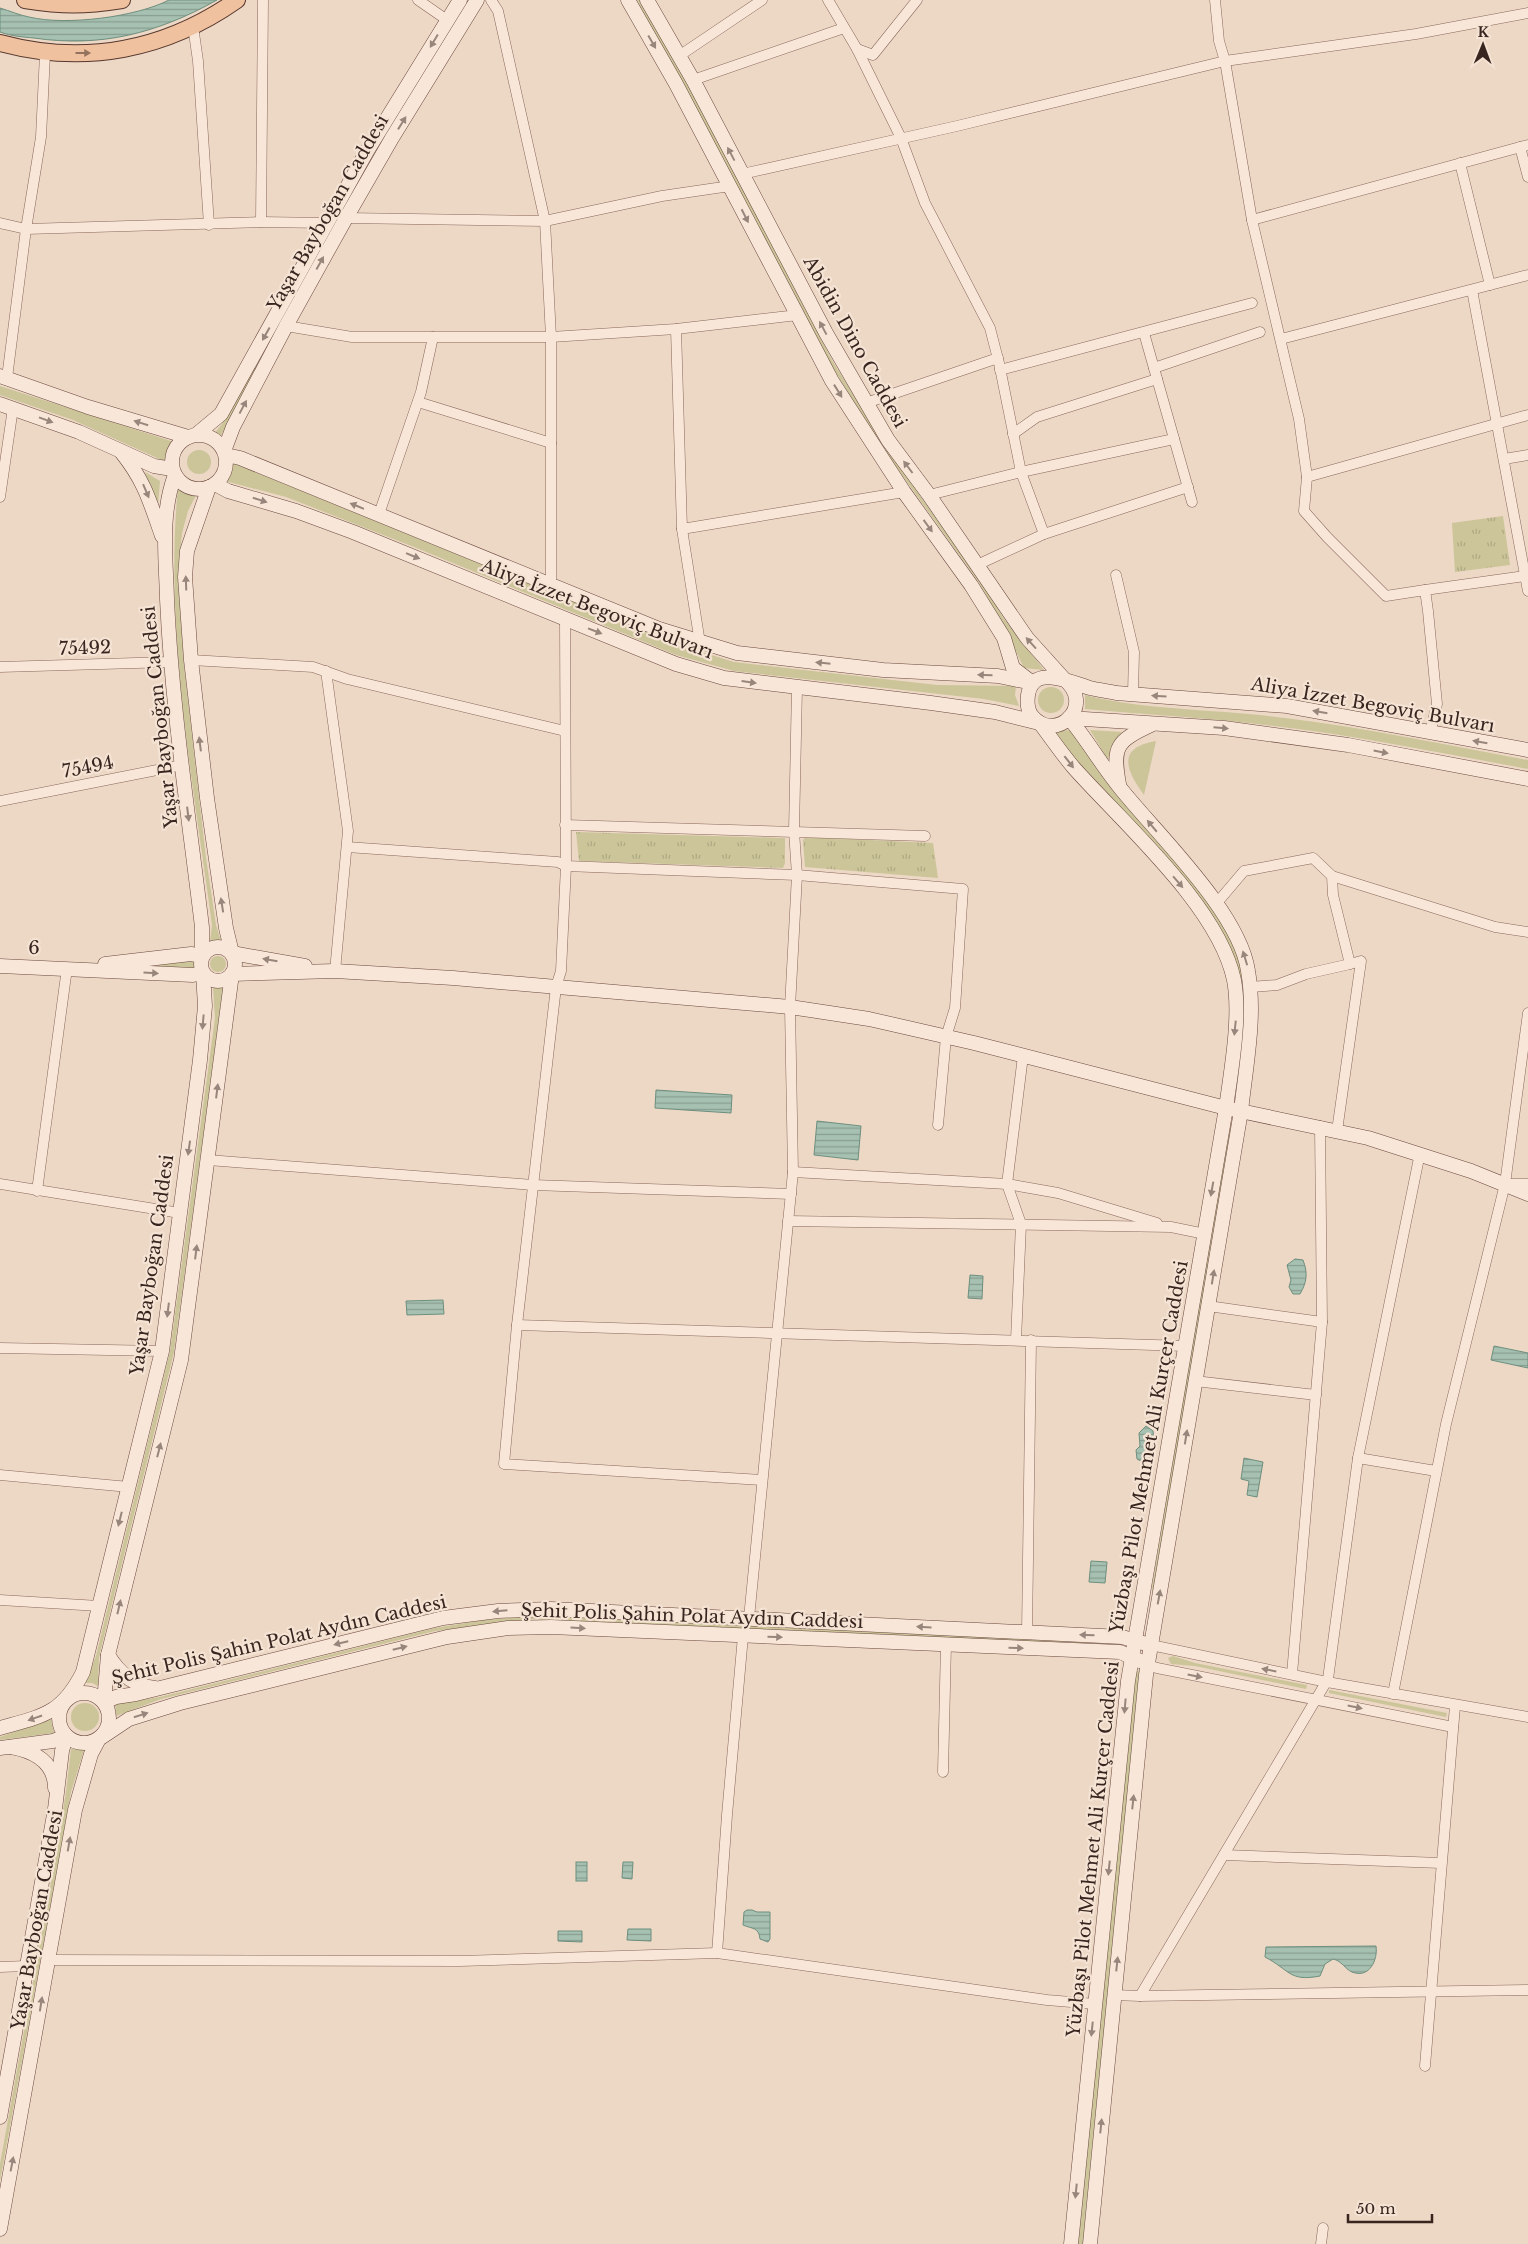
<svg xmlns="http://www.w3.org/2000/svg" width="1528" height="2244" viewBox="0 0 1528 2244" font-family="'Libre Baskerville',serif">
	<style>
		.grass { fill: #cbc599 }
		.park { fill: url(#park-tufts) }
		.water { fill: url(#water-rules); stroke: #6d8f7e }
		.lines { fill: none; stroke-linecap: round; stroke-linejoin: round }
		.street-casing { stroke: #88685b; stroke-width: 11 }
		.secondary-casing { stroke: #6a493e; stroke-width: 15 }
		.primary-casing { stroke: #56382f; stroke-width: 18 }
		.street { stroke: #f8e6d8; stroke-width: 10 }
		.secondary { stroke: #f8e6d8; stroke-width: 14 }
		.primary { stroke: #f0c19e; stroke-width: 16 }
		.oneway { fill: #98867c }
		.oneway2 { fill: #94735e }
		.labels { text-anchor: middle; stroke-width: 4.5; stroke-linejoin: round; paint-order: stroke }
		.street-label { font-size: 18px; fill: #38251f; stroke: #f5e3d4 }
	</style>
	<defs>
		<pattern id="park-tufts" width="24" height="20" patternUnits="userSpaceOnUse" patternTransform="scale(1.25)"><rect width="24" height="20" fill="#cbc599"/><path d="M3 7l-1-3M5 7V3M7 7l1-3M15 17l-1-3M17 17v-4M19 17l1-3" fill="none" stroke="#afa983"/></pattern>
		<pattern id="water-rules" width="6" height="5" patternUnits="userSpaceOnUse" patternTransform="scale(1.25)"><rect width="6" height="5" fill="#a6c1b2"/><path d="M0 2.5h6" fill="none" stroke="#889d90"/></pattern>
	</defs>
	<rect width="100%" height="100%" fill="#edd7c5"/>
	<g class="grass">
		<path d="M 468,0 L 471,0 L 343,209 L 220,437 L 213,435 L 222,424 L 242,389 L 341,208 Z"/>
		<path d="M 637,0 L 641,0 L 669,49 L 833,362 L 887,449 L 979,579 L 1004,619 L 1044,670 L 1024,668 L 1001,621 L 978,581 L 884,450 L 830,363 Z"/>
		<path d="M 0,386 L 174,442 L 169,450 L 166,462 L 73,420 L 0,395 Z"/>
		<circle cx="199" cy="462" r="12"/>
		<path d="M 230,462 L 679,645 L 734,662 L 937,685 L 1016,686 L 1015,695 L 1019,706 L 984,699 L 734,671 L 676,655 L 414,547 L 286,497 L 225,481 L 230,472 Z"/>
		<path d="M 145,472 L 160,481 L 157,519 L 153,493 Z"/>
		<path d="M 178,487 L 197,493 L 188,511 L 182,533 L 179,563 L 184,665 L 206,858 L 216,925 L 221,941 L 210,942 L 212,925 C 193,781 164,632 178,487 Z"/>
		<circle cx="1051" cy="700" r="13"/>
		<path d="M 1085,695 C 1150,711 1218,709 1285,718 C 1366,728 1447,745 1528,760 L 1528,769 C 1446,754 1364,737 1282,727 C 1216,718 1151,715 1085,709 Z"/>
		<path d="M 1074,730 C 1083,747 1092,764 1104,779 C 1147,837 1229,904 1243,976 C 1250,1010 1242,1052 1238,1086 L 1236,1088 L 1234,1086 L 1241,978 L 1233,954 L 1220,927 L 1178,871 L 1074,757 L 1055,731 Z"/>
		<path d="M 1090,730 L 1122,732 L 1112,746 L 1108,760 Z"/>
		<path d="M 1156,741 L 1144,795 C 1126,770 1116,748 1156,741 Z"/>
		<circle cx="218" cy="964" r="8"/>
		<path d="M 195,959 L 195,970 L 152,965 Z"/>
		<path d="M 213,988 L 223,988 L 174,1352 L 99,1657 L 98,1686 L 92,1683 L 85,1683 L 96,1656 L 170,1351 L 215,1018 Z"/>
		<path d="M 1230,1122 L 1233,1123 L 1153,1594 L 1152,1588 Z"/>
		<path d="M 534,1616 L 1121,1643 L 1121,1646 L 534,1619 L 435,1631 L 161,1699 L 116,1716 L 115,1704 L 160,1697 L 435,1628 L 484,1620 Z"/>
		<path d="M 1173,1656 L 1195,1663 L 1307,1685 L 1306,1689 L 1195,1666 L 1171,1664 L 1168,1658 Z"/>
		<path d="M 1135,1670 L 1140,1671 L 1086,2209 L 1083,2244 L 1078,2244 Z"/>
		<path d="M 1329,1690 L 1447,1713 L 1446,1717 L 1329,1693 Z"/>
		<circle cx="85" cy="1717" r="14"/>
		<path d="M 51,1719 L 54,1733 L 0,1740 L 0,1737 Z"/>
		<path d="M 71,1749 L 84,1750 L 71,1792 L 0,2181 L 0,2164 L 51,1882 L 66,1792 Z"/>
	</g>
	<g class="park">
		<path d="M 1503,516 L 1510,565 L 1455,572 L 1452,523 Z"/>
		<path d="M 576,832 L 785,838 L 785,863 L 783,868 L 579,861 Z"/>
		<path d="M 806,837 L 933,843 L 938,878 L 805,867 L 803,840 Z"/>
	</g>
	<g class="water">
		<path d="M 169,0 L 217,0 C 158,33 101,48 34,38 C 22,37 11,36 0,32 L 0,8 C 10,11 19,15 29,17 C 66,26 136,17 169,0 Z"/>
		<path d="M 656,1090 L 732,1095 L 731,1113 L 655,1108 Z"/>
		<path d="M 817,1121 L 861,1126 L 858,1160 L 814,1155 Z"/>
		<path d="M 1295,1259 L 1303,1260 C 1308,1273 1307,1282 1300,1294 L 1293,1294 L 1289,1287 L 1291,1280 L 1287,1265 Z"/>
		<path d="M 970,1275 L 983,1276 L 982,1299 L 968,1298 Z"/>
		<path d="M 443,1300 L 444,1314 L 407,1315 L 406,1301 Z"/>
		<path d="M 1494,1346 L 1528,1353 L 1528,1368 L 1491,1360 Z"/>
		<path d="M 1146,1426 L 1153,1431 L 1154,1440 L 1149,1459 L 1143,1462 L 1137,1459 L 1136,1450 L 1140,1446 L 1139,1433 Z"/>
		<path d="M 1244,1458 L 1263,1462 L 1257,1497 L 1247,1495 L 1249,1481 L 1241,1479 Z"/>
		<path d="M 1091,1561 L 1107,1562 L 1105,1583 L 1089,1582 Z"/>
		<rect x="576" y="1862" width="11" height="19"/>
		<path d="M 623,1862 L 633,1862 L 632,1879 L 622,1878 Z"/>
		<path d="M 747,1910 L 752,1910 L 757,1912 L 770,1912 L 770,1939 L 768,1942 L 760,1939 C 759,1927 752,1929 743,1925 L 744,1912 Z"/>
		<path d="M 628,1929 L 651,1929 L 651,1941 L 627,1940 Z"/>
		<path d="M 558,1931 L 582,1931 L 582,1942 L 558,1941 Z"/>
		<path d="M 1376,1946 C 1378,1959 1370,1979 1352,1972 C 1345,1969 1342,1961 1333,1959 L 1325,1964 L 1320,1976 C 1289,1982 1290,1970 1265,1957 L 1266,1947 Z"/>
	</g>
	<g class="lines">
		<g class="street-casing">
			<g id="street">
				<path d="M 418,0 L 447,20"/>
				<path d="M 828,0 L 857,49 L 873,55 L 917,0"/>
				<path d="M 1215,0 L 1219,41 L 1225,61 L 1252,220 L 1299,419 L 1307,477 L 1304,511 L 1327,537 L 1386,596 L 1425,590 L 1428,611 L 1437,704 L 1430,733"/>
				<path d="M 193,26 L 198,61 L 209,225"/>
				<path d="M 857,49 L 901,138 L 925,203 L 990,328 L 999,363 L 1021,472 L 929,495"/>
				<path d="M 679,56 L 762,0"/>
				<path d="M 693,80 L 844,28"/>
				<path d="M 1520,147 L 1528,177"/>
				<path d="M 1460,163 L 1490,285"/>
				<path d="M 742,174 L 957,126 L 1225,61 L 1416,34 L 1528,13"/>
				<path d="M 730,186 L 662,196 L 545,221 L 551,337 L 676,329 L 798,315"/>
				<path d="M 346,218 L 545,221 L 498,11 L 491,0"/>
				<path d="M 1252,220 L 1528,145"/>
				<path d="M 261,222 L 263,0"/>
				<path d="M 0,223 L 26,229 L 261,222 L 326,223"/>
				<path d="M 1472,290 L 1528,591"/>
				<path d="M 286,326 L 352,337 L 551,337 L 551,584"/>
				<path d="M 676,329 L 682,529 L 700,643"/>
				<path d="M 1144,333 L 1192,502"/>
				<path d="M 1281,339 L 1528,275"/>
				<path d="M 1154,368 L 1260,332"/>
				<path d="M 1000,370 L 1252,303"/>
				<path d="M 7,378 L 26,229 L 41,137 L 45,54"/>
				<path d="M 418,402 L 551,443"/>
				<path d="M 866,403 L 998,358"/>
				<path d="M 1013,434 L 1037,417 L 1157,379"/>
				<path d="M 1504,459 L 1528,455"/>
				<path d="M 1307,477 L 1528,415"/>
				<path d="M 0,497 L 13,408"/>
				<path d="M 379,514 L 421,392 L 433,337"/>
				<path d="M 682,529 L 904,492"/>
				<path d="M 1044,534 L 1021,472 L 1174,439"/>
				<path d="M 977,565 L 1044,534 L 1188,487"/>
				<path d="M 1116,575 L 1134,652 L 1133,694"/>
				<path d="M 1425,590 L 1525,576"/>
				<path d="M 565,619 L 566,866 L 561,971 L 556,987 L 517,1325 L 504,1464 L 762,1480"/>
				<path d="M 191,660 L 313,667 L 347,679 L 565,731"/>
				<path d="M 0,667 L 170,662"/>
				<path d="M 326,671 L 348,831 L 335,971"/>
				<path d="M 0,801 L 182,765"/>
				<path d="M 565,825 L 925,836"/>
				<path d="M 347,847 L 558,862 L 566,866 L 797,875 L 963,889 L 955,1008 L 946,1037 L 938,1125"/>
				<path d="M 1332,876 L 1495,927 L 1528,932"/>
				<path d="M 1216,904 L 1244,871 L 1313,858 L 1332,876 L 1333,895 L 1350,964 L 1306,974 L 1277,985 L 1250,987"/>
				<path d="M 1337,1131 L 1361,961 L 1350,964"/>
				<path d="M 208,1160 L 533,1185 L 791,1194"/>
				<path d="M 793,1172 L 1007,1184 L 1058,1193 L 1157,1223"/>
				<path d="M 0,1184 L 180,1213"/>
				<path d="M 1509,1184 L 1528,1184"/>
				<path d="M 37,1191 L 67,968"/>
				<path d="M 788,1221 L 1171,1227 L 1205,1234"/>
				<path d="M 1208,1306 L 1322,1322"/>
				<path d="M 517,1325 L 1186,1346"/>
				<path d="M 1016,1340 L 1021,1224 L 1007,1184 L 1023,1056"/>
				<path d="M 0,1348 L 162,1351"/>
				<path d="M 1195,1381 L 1316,1395"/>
				<path d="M 1358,1458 L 1436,1471"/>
				<path d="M 0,1475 L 129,1487"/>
				<path d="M 0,1600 L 99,1606"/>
				<path d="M 749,1618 L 793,1172 L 790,1007 L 797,875 L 794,831 L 797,687"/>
				<path d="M 1027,1633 L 1031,1340"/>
				<path d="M 1151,1645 L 1327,1682 L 1528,1717"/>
				<path d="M 1148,1665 L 1157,1668 L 1453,1727"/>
				<path d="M 1292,1674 L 1322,1322 L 1320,1126"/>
				<path d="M 1393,1694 L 1446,1424 L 1505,1184 L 1528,1013"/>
				<path d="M 943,1772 L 946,1644"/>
				<path d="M 1224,1855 L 1441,1863"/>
				<path d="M 717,1953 L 727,1815 L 743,1636"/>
				<path d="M 48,1960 L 460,1961 L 717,1953 L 1047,2000 L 1095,2004"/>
				<path d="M 0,1967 L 27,1966"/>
				<path d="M 1114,1995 L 1140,1996 L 1528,1990"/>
				<path d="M 1140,1996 L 1328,1679 L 1358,1458 L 1420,1153"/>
				<path d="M 1425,2066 L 1455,1706"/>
				<path d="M 1321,2244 L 1323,2228"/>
			</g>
		</g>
		<g class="secondary-casing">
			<g id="secondary">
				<path d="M 628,0 L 676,84 L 832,381 L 904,492 L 971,585 L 1004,638 L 1013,668 L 1030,681"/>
				<path d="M 647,0 L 693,80 L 826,333 L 888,440 L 929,495 L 1027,638 L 1064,679 C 1097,706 1055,744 1032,716 C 1027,710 1027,703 1028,695 C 1033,663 1072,683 1090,688 C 1098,690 1107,691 1116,693 L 1287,706 L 1528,750"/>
				<path d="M 0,376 L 88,407 L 188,437"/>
				<path d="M 0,404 L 79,432 L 154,466 L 172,469"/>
				<path d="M 197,434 L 221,414 L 367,151 L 460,0"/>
				<circle cx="199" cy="462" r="27"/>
				<path d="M 224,451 L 233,427 L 286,326 L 346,218 L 392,138 L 477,0"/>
				<path d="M 122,453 C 145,482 150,502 162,536"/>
				<path d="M 226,455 L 240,458 L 659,629 L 737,653 L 883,670 L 998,676 L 1033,683"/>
				<path d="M 175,475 C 160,515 166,558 167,599 C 172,709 189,818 202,927 L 202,956"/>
				<path d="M 215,484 L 228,491 L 296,511 L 353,532 L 676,664 L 724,678 L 931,703 L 995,712 L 1039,723"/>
				<path d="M 209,487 L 187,551 L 185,577 L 191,660 L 207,798 L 226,928 L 232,953"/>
				<path d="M 1069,718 C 1088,741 1102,766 1121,789 C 1158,835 1240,913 1248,971 C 1256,1016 1246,1065 1241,1111 L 1146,1675 L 1090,2244"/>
				<path d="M 1069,718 L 1224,728 L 1348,745 L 1528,779"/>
				<path d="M 1040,723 C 1051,738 1062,754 1074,768 C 1124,824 1219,907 1234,980 C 1241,1017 1231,1071 1226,1108 L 1128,1681 L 1071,2244"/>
				<path d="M 1119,784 C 1112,746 1117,741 1151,725"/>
				<circle cx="218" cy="964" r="17"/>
				<path d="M 232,953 L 305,966"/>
				<path d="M 105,964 L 191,954 L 202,956"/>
				<path d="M 0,966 L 193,975 L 203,973"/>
				<path d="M 232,974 L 335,971 L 453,978 L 790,1007 L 869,1019 L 974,1043 L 1226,1108 L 1368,1138 L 1471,1171 L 1528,1194"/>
				<path d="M 108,1655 C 119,1673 133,1686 155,1688"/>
				<circle cx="84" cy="1718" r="25"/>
				<path d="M 104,1702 L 116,1697 L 136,1694 L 443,1618 L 498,1611 L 551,1609 L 1122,1637 L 1143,1643"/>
				<path d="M 104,1702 L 108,1655 L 181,1360 L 232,974"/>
				<path d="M 0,1728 C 43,1716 62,1714 83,1672 L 162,1351 L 200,1060 L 205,1006 L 203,973"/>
				<path d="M 11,1747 C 34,1751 55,1762 55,1788"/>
				<path d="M 0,1748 L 53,1741 L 66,1736"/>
				<path d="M 0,2117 L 55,1809 L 62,1751 L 66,1736"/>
				<path d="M 0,2229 L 75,1810 L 91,1754 L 99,1739 L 129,1719 L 180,1703 L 447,1637 L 508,1628 L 551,1627 L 1120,1652 L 1140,1661"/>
			</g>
		</g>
		<g class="primary-casing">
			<g id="primary">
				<path d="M 25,0 C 63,6 84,6 122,0"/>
				<path d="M 0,43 C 85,66 166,50 237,0"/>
			</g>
		</g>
		<use href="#street" class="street"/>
		<use href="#secondary" class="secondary"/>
		<use href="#primary" class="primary"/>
	</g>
	<defs><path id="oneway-solid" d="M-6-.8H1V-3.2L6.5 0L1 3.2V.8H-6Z" transform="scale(1.25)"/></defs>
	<g class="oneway">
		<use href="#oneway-solid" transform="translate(434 41) rotate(121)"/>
		<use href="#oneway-solid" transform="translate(652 42) rotate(60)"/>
		<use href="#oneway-solid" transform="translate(402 123) rotate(-58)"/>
		<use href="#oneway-solid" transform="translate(731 154) rotate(-118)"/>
		<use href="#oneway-solid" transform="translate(745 216) rotate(63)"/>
		<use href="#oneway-solid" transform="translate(320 263) rotate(-61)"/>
		<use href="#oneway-solid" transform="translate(823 328) rotate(-118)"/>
		<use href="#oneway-solid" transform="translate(266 334) rotate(119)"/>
		<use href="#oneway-solid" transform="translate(838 391) rotate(58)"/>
		<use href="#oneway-solid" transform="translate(243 407) rotate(-62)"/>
		<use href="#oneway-solid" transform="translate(46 420) rotate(20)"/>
		<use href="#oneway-solid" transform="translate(141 423) rotate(-163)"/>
		<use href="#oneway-solid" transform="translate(908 467) rotate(-127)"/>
		<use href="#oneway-solid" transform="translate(146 491) rotate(67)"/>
		<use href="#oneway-solid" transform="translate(260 500) rotate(17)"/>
		<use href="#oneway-solid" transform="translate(357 506) rotate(-158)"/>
		<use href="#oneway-solid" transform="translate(928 526) rotate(54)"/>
		<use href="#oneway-solid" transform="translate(413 556) rotate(22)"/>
		<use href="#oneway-solid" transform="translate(186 583) rotate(-92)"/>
		<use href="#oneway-solid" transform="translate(595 631) rotate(21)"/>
		<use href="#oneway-solid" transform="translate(1031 643) rotate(-132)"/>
		<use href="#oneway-solid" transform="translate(823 663) rotate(-174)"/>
		<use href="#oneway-solid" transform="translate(985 675) rotate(-178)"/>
		<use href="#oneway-solid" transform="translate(749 682) rotate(8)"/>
		<use href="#oneway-solid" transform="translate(1159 696) rotate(-176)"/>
		<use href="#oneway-solid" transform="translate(1320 712) rotate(-170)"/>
		<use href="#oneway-solid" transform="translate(1221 728) rotate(5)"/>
		<use href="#oneway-solid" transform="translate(1480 742) rotate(-170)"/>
		<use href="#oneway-solid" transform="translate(200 744) rotate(-97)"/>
		<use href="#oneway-solid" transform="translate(1381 752) rotate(11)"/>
		<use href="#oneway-solid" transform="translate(1069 762) rotate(52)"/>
		<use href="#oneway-solid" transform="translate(188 814) rotate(83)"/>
		<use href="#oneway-solid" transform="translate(1152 826) rotate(-130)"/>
		<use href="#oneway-solid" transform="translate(1178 882) rotate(49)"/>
		<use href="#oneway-solid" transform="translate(222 905) rotate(-99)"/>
		<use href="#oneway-solid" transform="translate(1245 958) rotate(-107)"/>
		<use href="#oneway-solid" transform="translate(270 960) rotate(-170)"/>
		<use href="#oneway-solid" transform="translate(151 973) rotate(3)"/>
		<use href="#oneway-solid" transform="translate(203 1022) rotate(95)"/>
		<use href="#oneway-solid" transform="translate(1235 1028) rotate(96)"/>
		<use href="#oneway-solid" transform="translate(217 1091) rotate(-83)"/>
		<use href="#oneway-solid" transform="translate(189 1148) rotate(98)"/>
		<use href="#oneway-solid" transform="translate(1212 1189) rotate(100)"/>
		<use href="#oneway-solid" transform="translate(196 1252) rotate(-83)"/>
		<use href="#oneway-solid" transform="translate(1213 1277) rotate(-81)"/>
		<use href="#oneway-solid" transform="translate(168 1310) rotate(97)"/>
		<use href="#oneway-solid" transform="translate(1186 1437) rotate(-81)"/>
		<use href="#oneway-solid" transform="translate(159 1450) rotate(-76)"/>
		<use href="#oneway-solid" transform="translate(120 1519) rotate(104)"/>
		<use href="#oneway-solid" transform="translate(1159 1597) rotate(-80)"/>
		<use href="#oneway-solid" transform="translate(119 1607) rotate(-77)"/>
		<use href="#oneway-solid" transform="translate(500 1611) rotate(175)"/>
		<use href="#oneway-solid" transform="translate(924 1627) rotate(-177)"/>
		<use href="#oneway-solid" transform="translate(578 1628) rotate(3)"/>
		<use href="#oneway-solid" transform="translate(1087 1635) rotate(-178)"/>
		<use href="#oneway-solid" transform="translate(775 1637) rotate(2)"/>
		<use href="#oneway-solid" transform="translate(341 1643) rotate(166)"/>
		<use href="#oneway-solid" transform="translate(400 1648) rotate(-14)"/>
		<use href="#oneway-solid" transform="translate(1016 1648) rotate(2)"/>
		<use href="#oneway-solid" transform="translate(1269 1670) rotate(-169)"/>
		<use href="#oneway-solid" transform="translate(1195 1676) rotate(11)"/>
		<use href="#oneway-solid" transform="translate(1125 1706) rotate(95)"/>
		<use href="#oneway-solid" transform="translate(1355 1707) rotate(12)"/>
		<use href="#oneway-solid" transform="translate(141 1715) rotate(-18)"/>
		<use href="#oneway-solid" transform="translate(35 1718) rotate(161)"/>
		<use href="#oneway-solid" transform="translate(1133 1802) rotate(-84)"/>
		<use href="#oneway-solid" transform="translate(69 1844) rotate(-80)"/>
		<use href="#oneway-solid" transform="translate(1109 1868) rotate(96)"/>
		<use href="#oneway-solid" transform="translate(1117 1964) rotate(-84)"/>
		<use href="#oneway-solid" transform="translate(41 2004) rotate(-81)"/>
		<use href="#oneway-solid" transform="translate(1092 2029) rotate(96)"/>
		<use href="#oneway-solid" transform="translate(1101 2126) rotate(-84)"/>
		<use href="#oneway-solid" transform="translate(12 2164) rotate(-79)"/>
		<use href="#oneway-solid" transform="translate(1076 2191) rotate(96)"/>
	</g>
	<use class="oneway2" href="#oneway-solid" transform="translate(83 53)"/>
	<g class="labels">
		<g class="street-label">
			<text transform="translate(328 213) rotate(-60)" y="6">Yaşar Bayboğan Caddesi</text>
			<text transform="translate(855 342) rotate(61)" y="6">Abidin Dino Caddesi</text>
			<text transform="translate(597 609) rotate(21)" y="6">Aliya İzzet Begoviç Bulvarı</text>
			<text transform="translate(85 648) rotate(-2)" y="6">75492</text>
			<text transform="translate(1373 705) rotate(10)" y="6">Aliya İzzet Begoviç Bulvarı</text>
			<text transform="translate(160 717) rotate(-96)" y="6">Yaşar Bayboğan Caddesi</text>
			<text transform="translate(88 767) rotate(-11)" y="6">75494</text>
			<text transform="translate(34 948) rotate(2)" y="6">6</text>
			<text transform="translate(152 1265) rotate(-82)" y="6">Yaşar Bayboğan Caddesi</text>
			<text transform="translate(1149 1447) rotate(-80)" y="6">Yüzbaşı Pilot Mehmet Ali Kurçer Caddesi</text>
			<text transform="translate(692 1616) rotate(2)" y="6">Şehit Polis Şahin Polat Aydın Caddesi</text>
			<text transform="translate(279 1640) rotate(-13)" y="6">Şehit Polis Şahin Polat Aydın Caddesi</text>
			<text transform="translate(1093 1849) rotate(-84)" y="6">Yüzbaşı Pilot Mehmet Ali Kurçer Caddesi</text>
			<text transform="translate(37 1920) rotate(-80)" y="6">Yaşar Bayboğan Caddesi</text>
		</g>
	</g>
	<g transform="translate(1483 45) rotate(1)" stroke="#f5e3d4" stroke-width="4" paint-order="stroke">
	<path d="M0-4L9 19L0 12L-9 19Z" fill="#38251f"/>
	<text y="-8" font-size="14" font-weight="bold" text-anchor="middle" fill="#38251f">K</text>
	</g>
	<path d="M1348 2214v8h84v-8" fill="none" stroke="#38251f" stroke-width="2.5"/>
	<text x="1356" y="2214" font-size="15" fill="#38251f" stroke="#f5e3d4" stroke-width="4" paint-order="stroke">50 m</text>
</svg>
